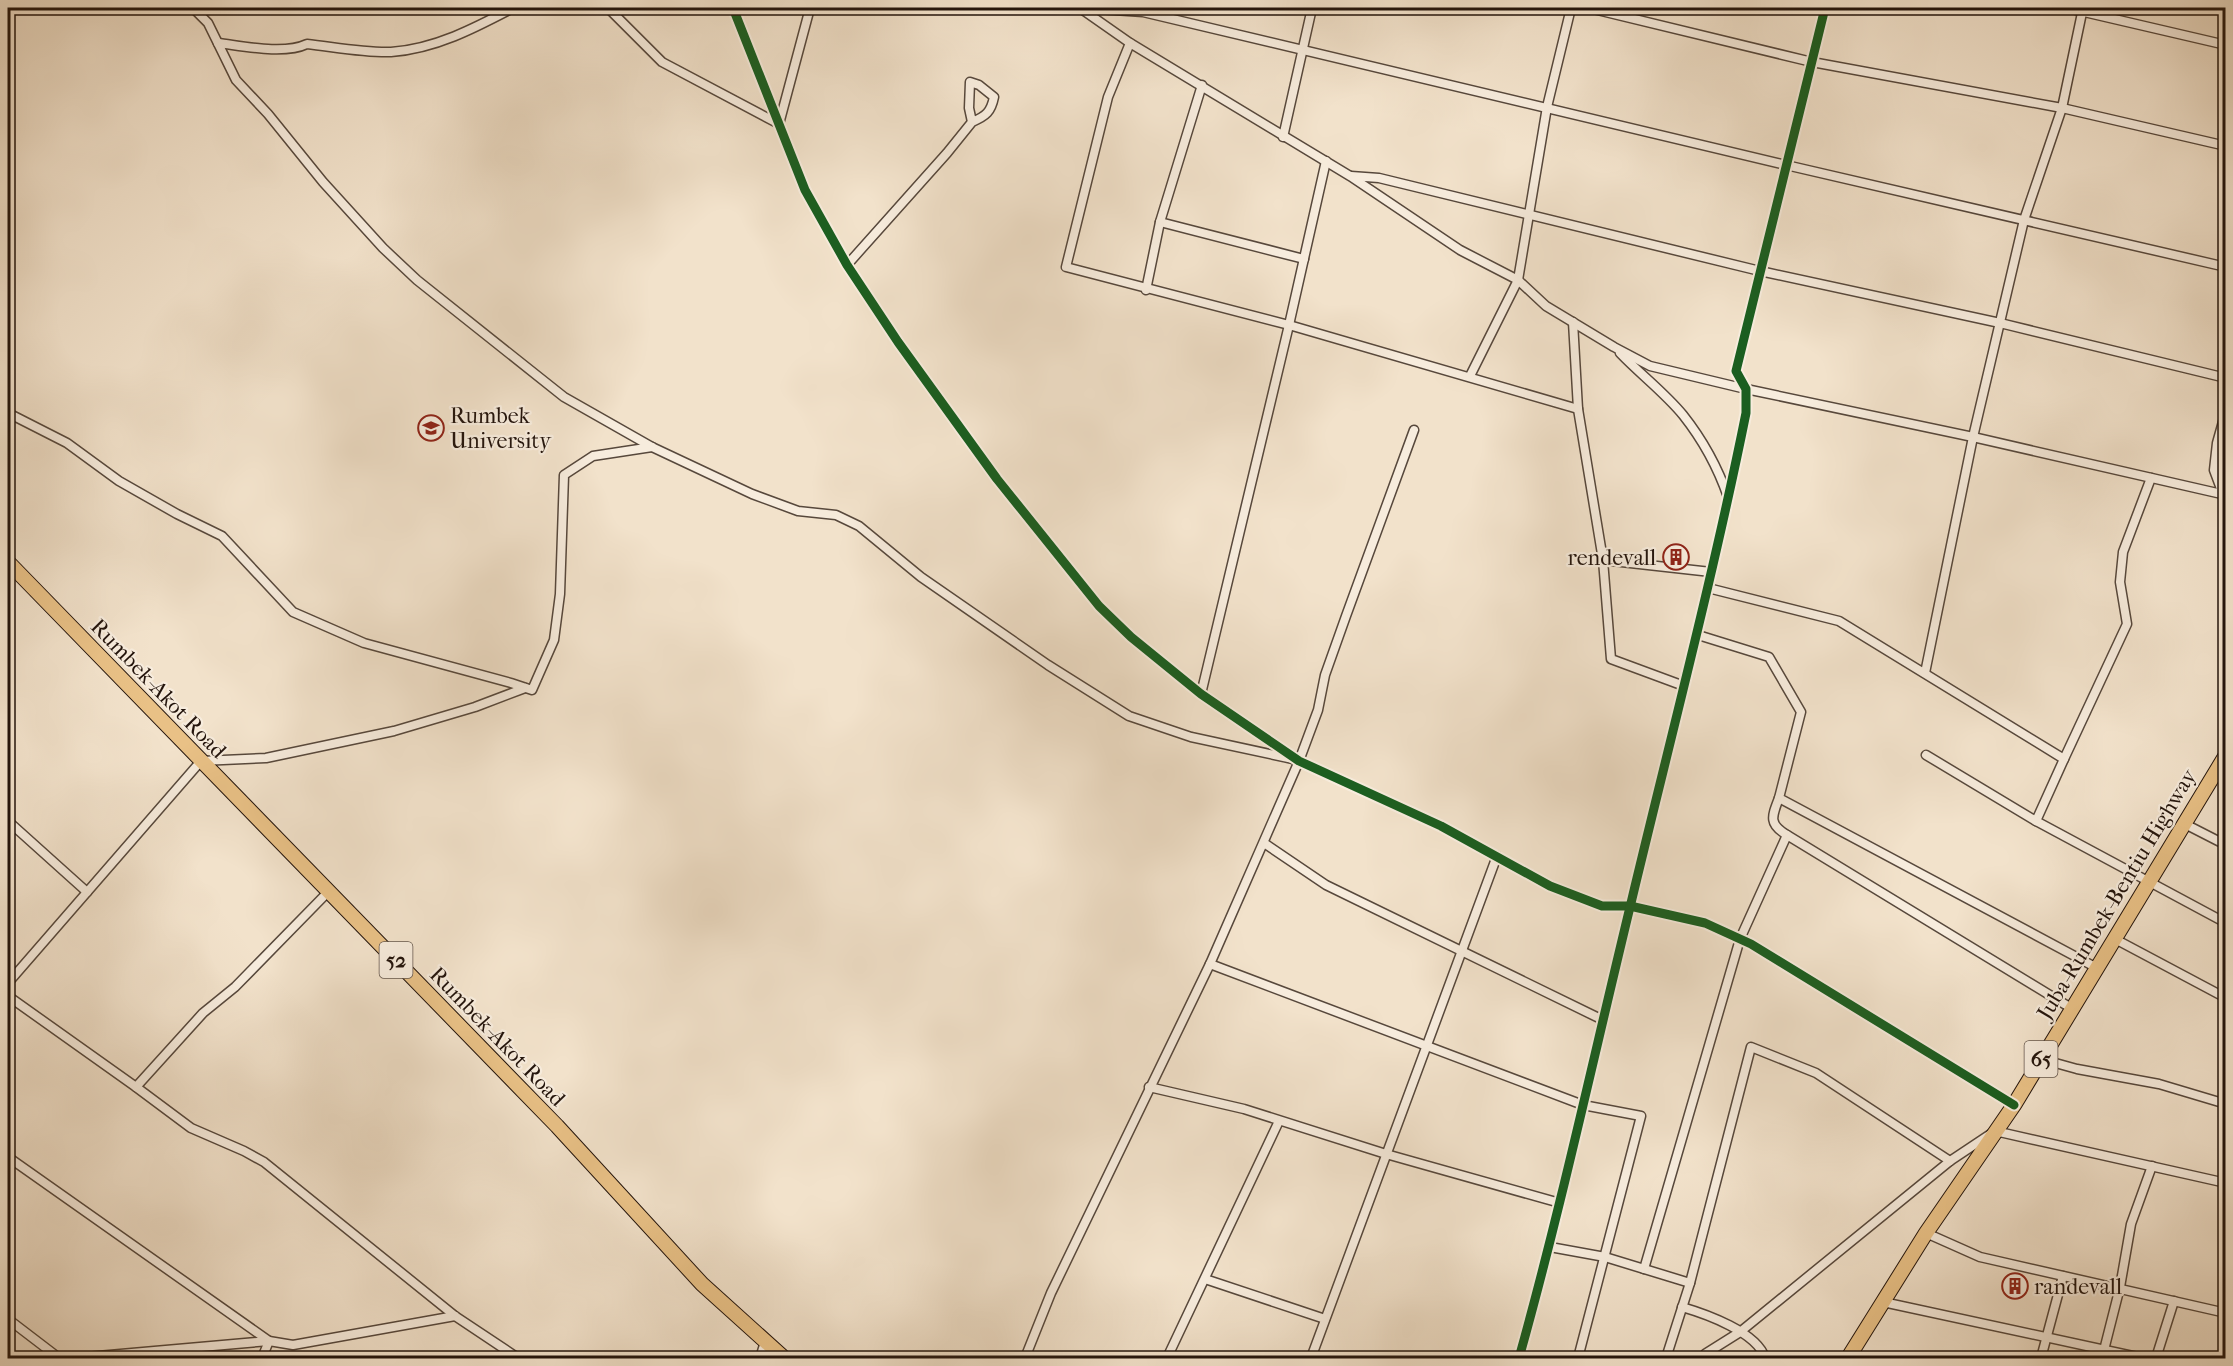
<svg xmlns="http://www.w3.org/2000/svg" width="2233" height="1366" viewBox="0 0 2233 1366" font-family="'IM FELL French Canon',serif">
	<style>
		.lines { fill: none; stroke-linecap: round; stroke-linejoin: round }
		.minor-casing { stroke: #57483c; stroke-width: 11 }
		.primary-casing { stroke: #23140c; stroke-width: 16 }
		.minor { stroke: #f7ecdd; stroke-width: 8 }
		.primary { stroke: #e9c186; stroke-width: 14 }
		.cycleway-casing { stroke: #f7ecdd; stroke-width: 13 }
		.cycleway { stroke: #1b5e20; stroke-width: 9 }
		.labels { text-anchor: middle; stroke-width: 4.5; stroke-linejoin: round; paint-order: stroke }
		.shield { fill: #f7ecdd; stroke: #63554b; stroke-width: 1.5 }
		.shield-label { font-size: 21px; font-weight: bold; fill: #23140c }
		.poi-label { font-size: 22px; fill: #23140c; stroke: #f7ecdd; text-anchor: start }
		.street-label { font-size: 22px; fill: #23140c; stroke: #f7ecdd }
	</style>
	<rect width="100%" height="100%" fill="#f2e2cb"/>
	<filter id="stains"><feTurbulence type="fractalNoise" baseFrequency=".00333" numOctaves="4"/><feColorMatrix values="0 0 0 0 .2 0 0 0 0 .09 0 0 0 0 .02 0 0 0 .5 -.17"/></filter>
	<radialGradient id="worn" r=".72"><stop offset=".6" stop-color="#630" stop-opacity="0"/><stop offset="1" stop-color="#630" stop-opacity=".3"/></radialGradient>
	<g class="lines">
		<g class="minor-casing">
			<g id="minor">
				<path d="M 193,8 L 208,23 L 236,80 L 268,114 L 323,182 L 383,248 L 417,280 L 564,397 L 652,447 L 752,494 L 798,511 L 836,515 L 859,526 L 921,577 L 1048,665 L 1129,716 L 1191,737 L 1293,759"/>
				<path d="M 608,8 L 662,62 L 779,124 L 810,8"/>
				<path d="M 733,8 L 805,190 L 847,265 L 898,342 L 997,479 L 1099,606 L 1131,637 L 1201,694 L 1299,761 L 1441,826 L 1550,886 L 1602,906 L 1630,906 L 1705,923 L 1751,944 L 2014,1105"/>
				<path d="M 1080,8 L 1130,43 L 1350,176 L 1460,250 L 1518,280 L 1546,306 L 1614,347 L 1650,366 L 1746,389 L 1973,437 L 2226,495"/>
				<path d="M 1083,8 L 1143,12 L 1786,165 L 2226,267"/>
				<path d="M 1589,8 L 1812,62 L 2062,108 L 2226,146"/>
				<path d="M 2067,8 L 2226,45"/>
				<path d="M 218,43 C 243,46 284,55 307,44 C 334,47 365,53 391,52 C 435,49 475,28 513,8"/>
				<path d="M 1130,43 L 1108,97 L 1066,267 L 1289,325 L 1578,409"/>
				<path d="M 1283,137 L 1312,8"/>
				<path d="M 1351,176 L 1379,178 L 1760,271 L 2000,323 L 2226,378"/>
				<path d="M 1160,222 L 1304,259"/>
				<path d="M 847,265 L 947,153 L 972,122 L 969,108 L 970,82 L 979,85 L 994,97 C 991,112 986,116 972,122"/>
				<path d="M 1146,290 L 1160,222 L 1202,85"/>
				<path d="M 1573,322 L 1578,409 L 1603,560 L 1611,659 L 1684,686"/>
				<path d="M 1620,353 C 1640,374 1665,393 1683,415 C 1702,439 1718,468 1728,497"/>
				<path d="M 1470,376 L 1518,280 L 1547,107 L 1571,8"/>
				<path d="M 8,413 L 67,443 L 119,481 L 177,514 L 222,536 L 293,612 L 364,643 L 511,683 L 532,690 L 554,640 L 560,594 L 564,475 L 593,456 L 652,447"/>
				<path d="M 2223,494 L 2214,470 L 2217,443 L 2226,411"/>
				<path d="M 1603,560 L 1711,572"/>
				<path d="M 1708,588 L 1839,621 L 2064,759 L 2127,624 L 2120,582 L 2123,552 L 2151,478"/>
				<path d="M 1698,635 L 1769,657 L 1801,712 L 1779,798 L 2097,968"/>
				<path d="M 1925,673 L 1973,437 L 2024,220 L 2062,108 L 2083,8"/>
				<path d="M 1201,694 L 1289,325 L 1326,161"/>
				<path d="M 1926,755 L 2036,821 L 2226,923"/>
				<path d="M 1779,798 C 1772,816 1768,824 1787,835"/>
				<path d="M 8,821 L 87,892"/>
				<path d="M 2036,821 L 2064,759"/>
				<path d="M 2183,823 L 2226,845"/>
				<path d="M 1264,843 L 1326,885 L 1603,1020"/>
				<path d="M 2115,939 L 2226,998"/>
				<path d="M 1210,964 L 1583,1105 L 1641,1116 L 1578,1358"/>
				<path d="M 8,983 L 201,761 L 266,758 L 394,731 L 475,707 L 525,688"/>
				<path d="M 8,996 L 136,1087 L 191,1128 L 244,1151 L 264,1162 L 455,1316 L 518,1358"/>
				<path d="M 2041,1059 L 2077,1069 L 2159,1084 L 2226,1104"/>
				<path d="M 136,1087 L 203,1013 L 235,987 L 329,891"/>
				<path d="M 1149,1087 L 1244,1109 L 1386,1154 L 1560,1203"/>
				<path d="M 8,1157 L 269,1341 L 262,1358"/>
				<path d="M 1926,1233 L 1980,1257 L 2226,1313"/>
				<path d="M 1550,1247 L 1605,1257 L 1690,1283"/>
				<path d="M 1644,1269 L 1740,939 L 1787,835 L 2071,1008"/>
				<path d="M 1205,1279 L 1325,1319"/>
				<path d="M 1883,1302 L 2142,1358"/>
				<path d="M 1682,1307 C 1706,1314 1757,1332 1765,1358"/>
				<path d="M 8,1319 L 59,1358"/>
				<path d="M 75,1358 L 269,1341 L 293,1345 L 455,1316"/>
				<path d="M 760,1358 L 765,1342"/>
				<path d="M 1025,1358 L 1051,1293 L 1210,964 L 1299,761 L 1318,710 L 1325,675 L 1346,616 L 1414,430"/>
				<path d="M 1167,1358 L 1279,1121"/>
				<path d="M 1311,1358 L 1497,856"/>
				<path d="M 1519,1358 C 1561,1208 1594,1055 1631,903 C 1670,740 1713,577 1746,413 L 1746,389 L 1736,371 L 1825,8"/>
				<path d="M 1666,1358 L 1690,1283 L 1751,1047 L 1816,1073 L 1950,1161"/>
				<path d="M 1704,1358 L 1705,1354 L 1740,1332 L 1950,1161 L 1995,1131 L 2226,1183"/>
				<path d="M 2041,1358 L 2063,1276"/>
				<path d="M 2102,1358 L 2120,1287 L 2131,1224 L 2152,1166"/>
				<path d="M 2156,1358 L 2174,1301"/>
			</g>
		</g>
		<g class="primary-casing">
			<g id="primary">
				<path d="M 8,562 L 557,1126 L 702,1284 L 784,1358"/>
				<path d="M 1848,1358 L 1926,1233 L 2014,1105 L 2226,755"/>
			</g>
		</g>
		<use href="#minor" class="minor"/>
		<use href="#primary" class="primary"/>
		<g class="cycleway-casing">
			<g id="cycleway">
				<path d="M 733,8 L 805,190 L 847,265 L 898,342 L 997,479 L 1099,606 L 1131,637 L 1201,694 L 1299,761 L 1441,826 L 1550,886 L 1602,906 L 1630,906 L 1705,923 L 1751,944 L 2014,1105"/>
				<path d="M 1519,1358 C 1561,1208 1594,1055 1631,903 C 1670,740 1713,577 1746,413 L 1746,389 L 1736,371 L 1825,8"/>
			</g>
		</g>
		<use href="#cycleway" class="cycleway"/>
	</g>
	<defs>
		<g id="university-ring" transform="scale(1.35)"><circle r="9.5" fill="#f7ecdd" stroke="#8f2418" stroke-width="1.5"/><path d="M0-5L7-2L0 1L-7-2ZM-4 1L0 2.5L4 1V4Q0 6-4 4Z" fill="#8f2418"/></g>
		<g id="building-ring" transform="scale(1.35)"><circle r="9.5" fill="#f7ecdd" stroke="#8f2418" stroke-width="1.5"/><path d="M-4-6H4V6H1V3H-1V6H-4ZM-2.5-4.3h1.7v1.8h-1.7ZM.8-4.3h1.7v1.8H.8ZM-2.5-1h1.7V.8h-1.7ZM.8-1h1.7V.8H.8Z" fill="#8f2418"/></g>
	</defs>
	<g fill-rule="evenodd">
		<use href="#university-ring" x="431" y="428"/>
		<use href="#building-ring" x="1676" y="557"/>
		<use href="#building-ring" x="2015" y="1286"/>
	</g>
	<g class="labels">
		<g class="shield">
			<rect x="379.5" y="942" width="33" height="36" rx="4.5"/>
			<rect x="2024.5" y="1041" width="33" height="36" rx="4.5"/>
		</g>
		<g class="shield-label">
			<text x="396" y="967">52</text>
			<text x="2041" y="1066">65</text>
		</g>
		<g class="poi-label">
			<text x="450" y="423">Rumbek<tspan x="450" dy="25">University</tspan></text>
			<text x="1656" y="565" text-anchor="end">rendevall</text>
			<text x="2034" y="1294">randevall</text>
		</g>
		<g class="street-label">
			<text transform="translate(159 688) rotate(46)" y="8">Rumbek-Akot Road</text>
			<text transform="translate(2116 894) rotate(-59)" y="8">Juba-Rumbek-Bentiu Highway</text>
			<text transform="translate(498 1036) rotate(46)" y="8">Rumbek-Akot Road</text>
		</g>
	</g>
	<rect width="2233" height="1366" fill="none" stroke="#f2e2cb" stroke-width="30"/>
	<rect x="9" y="9" width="2215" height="1348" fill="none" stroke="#23140c" stroke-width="3"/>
	<rect x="15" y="15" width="2203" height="1336" fill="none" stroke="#23140c" stroke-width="1.5"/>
	<rect width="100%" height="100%" filter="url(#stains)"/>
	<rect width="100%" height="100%" fill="url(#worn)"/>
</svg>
